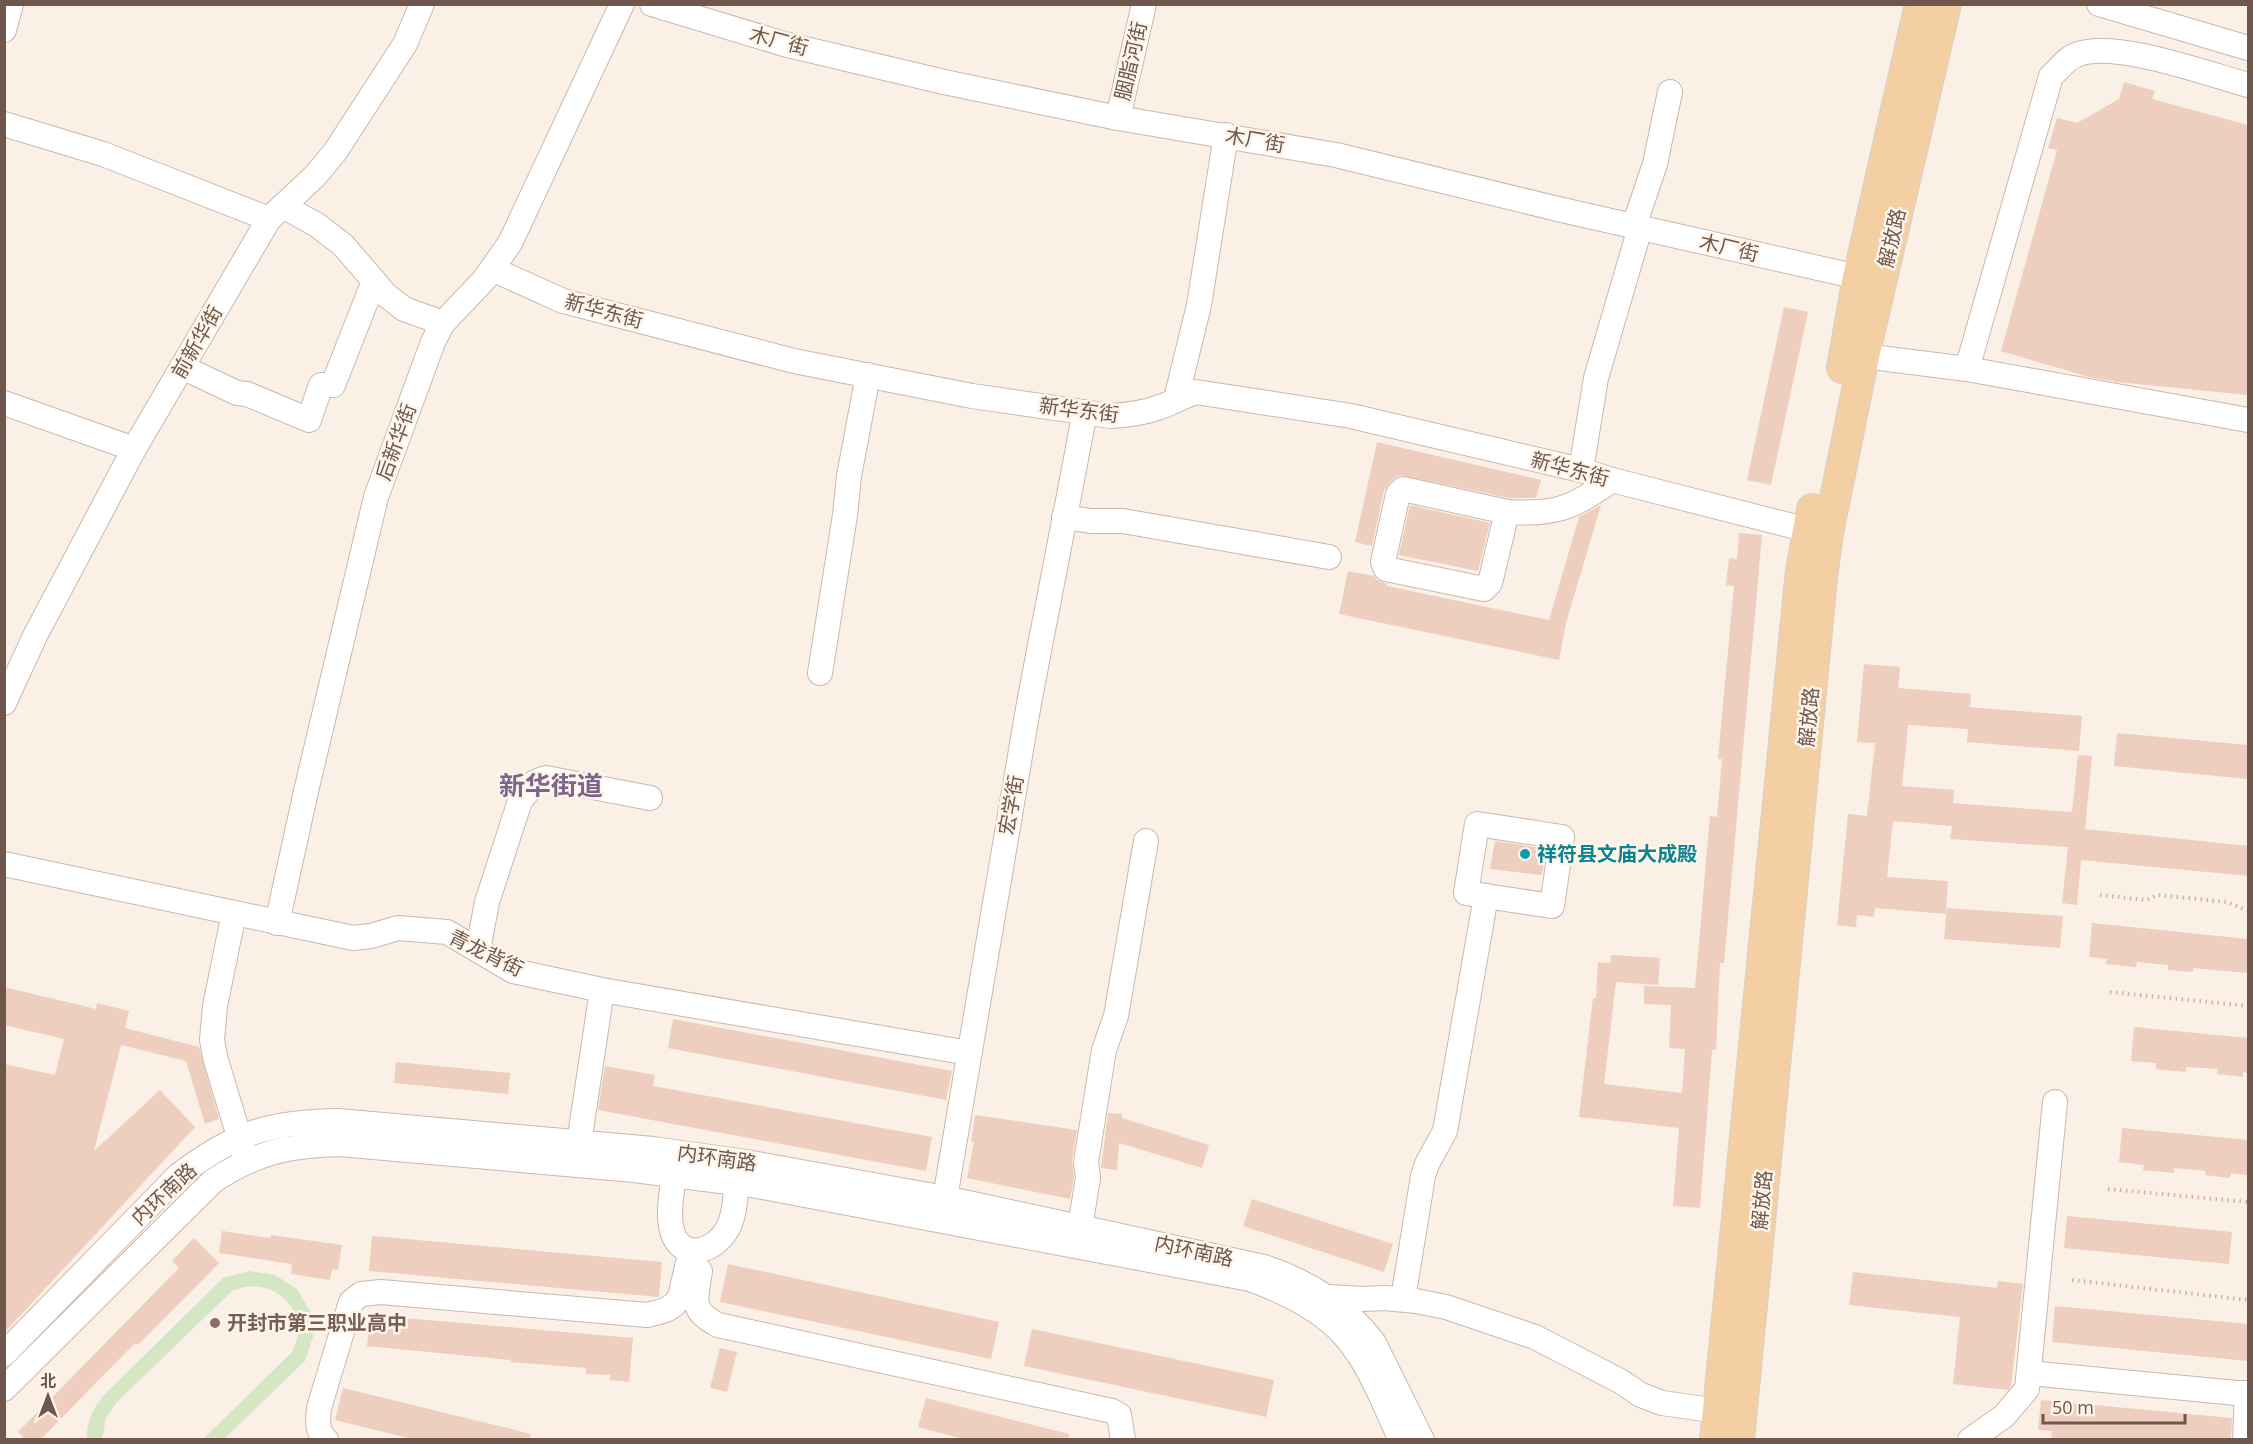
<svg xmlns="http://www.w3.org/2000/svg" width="2253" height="1444" viewBox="0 0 2253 1444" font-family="'Open Sans','Noto Sans SC',sans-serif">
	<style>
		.green { fill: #d5e6c5 }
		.building { fill: #edcebf }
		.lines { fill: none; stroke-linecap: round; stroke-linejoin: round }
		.minor-casing { stroke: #cab8ac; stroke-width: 26 }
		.major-casing { stroke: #d7d0cd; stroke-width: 32 }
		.path { stroke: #d2b1a2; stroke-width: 4; stroke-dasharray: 1.5 4.5; stroke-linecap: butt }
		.minor { stroke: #fff; stroke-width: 24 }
		.major { stroke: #f3cfa3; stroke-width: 30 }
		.culture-dot { fill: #0f9aa8; stroke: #fdf5ea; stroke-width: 2 }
		.education-dot { fill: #8d6e63; stroke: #fdf5ea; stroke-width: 2 }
		.labels { text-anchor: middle; stroke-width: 5; stroke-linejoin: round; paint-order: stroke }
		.street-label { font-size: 20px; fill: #70574c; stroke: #fdf5ea }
		.culture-label { font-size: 20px; font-weight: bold; fill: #0d838f; stroke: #fdf5ea; text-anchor: start }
		.education-label { font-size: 20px; font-weight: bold; fill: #785e54; stroke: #fdf5ea; text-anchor: start }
		.district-label { font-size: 26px; font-weight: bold; fill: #7c648c; stroke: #fdf5ea }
	</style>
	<rect width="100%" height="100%" fill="#faf0e5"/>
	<path class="green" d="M 249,1271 L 275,1275 L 297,1289 L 310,1311 L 313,1337 L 305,1361 L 224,1439 L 203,1439 L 292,1352 C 313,1311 273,1273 232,1291 L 116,1403 L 106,1418 L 102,1439 L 87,1439 C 86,1421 94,1406 106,1393 L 223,1278 Z"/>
	<g class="building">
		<path d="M 2124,82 L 2155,91 L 2152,99 L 2248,125 L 2248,395 L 2117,382 L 2089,377 L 2001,351 L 2057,150 L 2048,148 L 2057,118 L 2077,123 L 2119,99 Z"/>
		<path d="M 1784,307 L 1808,312 L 1771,485 L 1747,480 Z"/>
		<path d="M 1377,442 L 1541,480 L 1536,498 L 1509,498 L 1400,475 L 1393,479 L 1384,490 L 1372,546 L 1355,542 Z"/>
		<path d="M 1410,505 L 1490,523 L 1478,571 L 1399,555 Z"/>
		<path d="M 1601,505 L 1566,623 L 1559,660 L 1339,614 L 1348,571 L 1374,576 L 1377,580 L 1387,584 L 1387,586 L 1549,620 L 1579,517 Z"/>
		<path d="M 1739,533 L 1762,535 L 1724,963 L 1720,963 L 1716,1050 L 1712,1050 L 1700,1208 L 1673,1206 L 1679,1128 L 1579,1117 L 1593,998 L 1596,998 L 1598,962 L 1610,963 L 1611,955 L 1660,958 L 1658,985 L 1616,982 L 1604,1084 L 1682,1093 L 1685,1049 L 1669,1048 L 1671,1005 L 1644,1004 L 1644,986 L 1695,988 L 1710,816 L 1717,817 L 1722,759 L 1718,759 L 1734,586 L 1726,585 L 1729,558 L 1737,559 Z"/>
		<path d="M 1864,664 L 1900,667 L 1898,688 L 1971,694 L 1970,707 L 2082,716 L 2079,751 L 1967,742 L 1968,729 L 1908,725 L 1902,786 L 1954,790 L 1953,803 L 2072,812 L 2078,755 L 2092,756 L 2085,829 L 2248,846 L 2248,876 L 2081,860 L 2077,905 L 2062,903 L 2068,847 L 1950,839 L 1952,826 L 1893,821 L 1887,877 L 1948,881 L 1946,914 L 1875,908 L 1874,917 L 1857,915 L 1856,927 L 1837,925 L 1848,814 L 1867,816 L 1875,743 L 1857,742 Z"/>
		<path d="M 2117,733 L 2248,745 L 2248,779 L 2114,766 Z"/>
		<path d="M 1495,841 L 1546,849 L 1542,875 L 1490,869 Z"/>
		<path d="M 1947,908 L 2063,916 L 2060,948 L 1944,939 Z"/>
		<path d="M 2092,923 L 2248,939 L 2248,973 L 2193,968 L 2193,972 L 2168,970 L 2168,965 L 2137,962 L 2136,967 L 2106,964 L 2107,959 L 2089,957 Z"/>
		<path d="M 4,987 L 96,1009 L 97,1003 L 129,1011 L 125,1028 L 199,1047 L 219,1119 L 205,1124 L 186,1061 L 121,1045 L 94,1151 L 160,1090 L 195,1127 L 4,1333 L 4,1064 L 55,1075 L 64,1039 L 4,1025 Z"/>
		<path d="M 673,1019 L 952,1071 L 946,1100 L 668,1048 Z"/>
		<path d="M 2134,1027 L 2248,1038 L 2248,1073 L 2243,1072 L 2243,1077 L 2217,1074 L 2218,1069 L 2186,1067 L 2186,1072 L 2156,1069 L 2156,1063 L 2131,1061 Z"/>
		<path d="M 396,1062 L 510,1073 L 508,1094 L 394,1083 Z"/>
		<path d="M 605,1066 L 655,1075 L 653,1086 L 932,1137 L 926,1171 L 598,1110 Z"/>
		<path d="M 1108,1113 L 1122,1114 L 1122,1118 L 1209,1145 L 1202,1168 L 1119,1143 L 1117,1170 L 1101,1168 Z"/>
		<path d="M 975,1115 L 1077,1130 L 1072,1160 L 1074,1178 L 1070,1199 L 967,1178 L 974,1142 L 971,1142 Z"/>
		<path d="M 2122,1128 L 2248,1140 L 2248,1175 L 2231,1173 L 2230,1178 L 2205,1175 L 2206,1171 L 2174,1168 L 2174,1173 L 2143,1170 L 2144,1165 L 2119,1162 Z"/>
		<path d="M 1252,1199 L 1393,1244 L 1384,1272 L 1243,1226 Z"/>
		<path d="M 2067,1216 L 2232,1232 L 2229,1264 L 2064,1248 Z"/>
		<path d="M 222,1231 L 270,1238 L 271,1235 L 342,1245 L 338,1270 L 332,1269 L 330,1280 L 291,1274 L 292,1264 L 219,1253 Z"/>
		<path d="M 372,1236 L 662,1262 L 659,1297 L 369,1271 Z"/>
		<path d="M 194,1238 L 219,1263 L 138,1345 L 135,1343 L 40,1440 L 26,1440 L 18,1432 L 179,1268 L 172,1261 Z"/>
		<path d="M 728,1264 L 999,1322 L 991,1359 L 720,1302 Z"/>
		<path d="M 1853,1272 L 1997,1288 L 1998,1281 L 2023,1284 L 2011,1386 L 2008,1390 L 1953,1384 L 1960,1317 L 1849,1305 Z"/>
		<path d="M 2055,1306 L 2248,1324 L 2248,1361 L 2052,1342 Z"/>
		<path d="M 370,1315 L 633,1338 L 629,1382 L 610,1380 L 610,1375 L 586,1374 L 586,1368 L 511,1362 L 511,1360 L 367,1346 Z"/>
		<path d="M 1032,1329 L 1274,1380 L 1266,1417 L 1024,1366 Z"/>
		<path d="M 720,1348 L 737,1352 L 727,1392 L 710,1388 Z"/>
		<path d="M 343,1388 L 531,1434 L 530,1440 L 416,1440 L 335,1420 Z"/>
		<path d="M 926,1398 L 1069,1434 L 1068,1440 L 967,1440 L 918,1427 Z"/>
		<path d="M 2041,1400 L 2232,1418 L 2231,1440 L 2051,1440 L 2052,1431 L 2038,1430 Z"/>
	</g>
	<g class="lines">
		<g class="minor-casing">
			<g id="minor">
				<path d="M 652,4 L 784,44 L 944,82 L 1118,118 L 1336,155 L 1562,210 L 1858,277"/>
				<path d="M 2099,4 L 2248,48"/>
				<path d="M 4,30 L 11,4"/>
				<path d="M 1118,118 L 1144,4"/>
				<path d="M 4,124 L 103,154 L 269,219"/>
				<path d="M 283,206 L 317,225 L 343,245 L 386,295 L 404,309 L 443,323"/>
				<path d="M 1634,226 L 1655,164 L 1670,92"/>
				<path d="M 492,269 L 563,301 L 794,361 L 972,396 L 1111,416 C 1128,415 1144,413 1160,407 C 1172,403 1183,396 1196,392 L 1351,416 L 1581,470 L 1612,480 L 1808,530"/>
				<path d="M 1864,356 L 1967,369 L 2248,420"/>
				<path d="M 182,367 L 237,393 L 247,394 L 309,420 L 321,385 L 333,385 L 374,281"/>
				<path d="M 1967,369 L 2051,76 C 2058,70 2067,58 2076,55 C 2113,39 2208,74 2248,85"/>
				<path d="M 1176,399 L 1199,305 L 1226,135"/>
				<path d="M 4,403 L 134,449"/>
				<path d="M 1581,470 L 1596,378 L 1640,228"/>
				<path d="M 1403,489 L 1507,512 L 1490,583 L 1484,589 L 1386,569 L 1383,562 L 1398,494 Z"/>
				<path d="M 1507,512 C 1556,515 1573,508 1612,480"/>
				<path d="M 1064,517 L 1091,521 L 1123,521 L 1329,557"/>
				<path d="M 820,673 L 845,515 L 849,476 L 868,375"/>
				<path d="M 4,703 L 36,634 L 134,449 L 269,219 L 315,176 L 335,152 L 405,44 L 422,4"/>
				<path d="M 1477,824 L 1562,837 L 1552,906 L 1466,893 Z"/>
				<path d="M 4,864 L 353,938 L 371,936 L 398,928 L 447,932 L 513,971 L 602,990 L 969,1053"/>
				<path d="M 234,913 L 215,1006 L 212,1040 L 215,1057 L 244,1153"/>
				<path d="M 277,923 L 307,787 L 376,497 L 433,342 L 443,323 L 484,280 L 510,243 L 622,4"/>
				<path d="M 478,950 L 487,902 L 520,801 L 535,782 L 546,778 L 650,798"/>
				<path d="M 579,1143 L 602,990"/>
				<path d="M 674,1175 C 672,1192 668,1210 671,1226 C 677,1262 713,1255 728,1228 C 735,1215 735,1198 737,1183"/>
				<path d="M 945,1198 L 1029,703 L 1085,412"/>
				<path d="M 1080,1227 L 1088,1178 L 1086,1162 L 1104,1050 L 1116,1016 L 1146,841"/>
				<path d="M 700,1271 C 696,1300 689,1310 718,1325 L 1112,1411 L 1119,1415 L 1123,1440"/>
				<path d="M 1329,1297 L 1362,1299 L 1385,1298 L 1416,1301 L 1446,1307 L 1535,1337 L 1620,1381 L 1641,1395 L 1662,1403 L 1718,1411"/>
				<path d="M 1403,1299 L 1423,1176 L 1427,1164 L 1445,1131 L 1486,896"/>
				<path d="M 4,1354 L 179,1175 C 235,1133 268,1122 338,1121 L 653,1149 L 746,1162 L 945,1198 L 1264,1267 C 1309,1282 1345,1305 1374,1343 L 1422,1440"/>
				<path d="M 2029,1373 L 2236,1393 L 2248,1393"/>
				<path d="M 4,1389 L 213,1181 C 257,1152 286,1146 339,1144 L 634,1170 L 752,1185 L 1250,1279 C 1283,1291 1320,1308 1344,1335 C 1370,1364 1384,1405 1401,1440"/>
				<path d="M 326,1440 C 316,1431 318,1420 319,1408 L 351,1302 L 361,1294 L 381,1292 L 647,1315 C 660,1312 673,1310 680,1297 L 691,1250"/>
				<path d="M 1970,1440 L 2004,1416 L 2027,1389 L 2055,1102"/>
				<path d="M 2245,1440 L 2247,1393"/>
			</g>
		</g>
		<g class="major-casing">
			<g id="major">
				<path d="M 1842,368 L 1858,277 L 1920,4"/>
				<path d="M 1715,1440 L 1801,570 L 1812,509"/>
				<path d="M 1739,1440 L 1822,578 L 1828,533 L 1864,356 L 1946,4"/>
			</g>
		</g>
		<g class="path">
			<path d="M 2100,895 L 2146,900 L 2158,895 L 2227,902 L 2248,911"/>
			<path d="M 2110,992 L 2248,1006"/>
			<path d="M 2108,1189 L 2248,1202"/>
			<path d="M 2072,1280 L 2248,1300"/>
		</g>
		<use href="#minor" class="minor"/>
		<use href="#major" class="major"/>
	</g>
	<circle class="culture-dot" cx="1525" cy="854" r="6"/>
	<circle class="education-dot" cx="215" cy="1323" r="6"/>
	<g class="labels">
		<g class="street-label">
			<text transform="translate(779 41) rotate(15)" y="7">木厂街</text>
			<text transform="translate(1131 61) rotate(-77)" y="7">胭脂河街</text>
			<text transform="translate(1255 140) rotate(10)" y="7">木厂街</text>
			<text transform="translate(1892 238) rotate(-77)" y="7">解放路</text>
			<text transform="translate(1729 248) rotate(13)" y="7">木厂街</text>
			<text transform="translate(604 311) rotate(15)" y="7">新华东街</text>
			<text transform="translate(197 342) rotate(-60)" y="7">前新华街</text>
			<text transform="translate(1079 410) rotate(7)" y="7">新华东街</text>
			<text transform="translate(396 442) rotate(-70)" y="7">后新华街</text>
			<text transform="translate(1570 469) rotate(15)" y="7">新华东街</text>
			<text transform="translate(1809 717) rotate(-85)" y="7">解放路</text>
			<text transform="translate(1011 805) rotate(-80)" y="7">宏学街</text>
			<text transform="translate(486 953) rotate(26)" y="7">青龙背街</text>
			<text transform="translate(717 1158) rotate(8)" y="7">内环南路</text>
			<text transform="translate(164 1194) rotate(-43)" y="7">内环南路</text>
			<text transform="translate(1762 1200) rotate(-85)" y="7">解放路</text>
			<text transform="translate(1194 1251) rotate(12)" y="7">内环南路</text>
		</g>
		<g class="culture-label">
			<text x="1537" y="861">祥符县文庙大成殿</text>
		</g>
		<g class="education-label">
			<text x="227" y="1330">开封市第三职业高中</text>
		</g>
		<g class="district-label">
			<text x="551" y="795">新华街道</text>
		</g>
	</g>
	<rect width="2253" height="1444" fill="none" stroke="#70574c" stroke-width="12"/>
	<g transform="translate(48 1396)" stroke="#fdf5ea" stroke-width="4.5" paint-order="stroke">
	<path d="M0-4.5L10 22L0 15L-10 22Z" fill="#70574c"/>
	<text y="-9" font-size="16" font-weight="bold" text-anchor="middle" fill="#70574c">北</text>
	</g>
	<path d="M2043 1414v9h142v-9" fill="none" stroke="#70574c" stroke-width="3"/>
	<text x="2052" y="1414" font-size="18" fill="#70574c" stroke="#fdf5ea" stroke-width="4.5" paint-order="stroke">50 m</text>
</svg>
